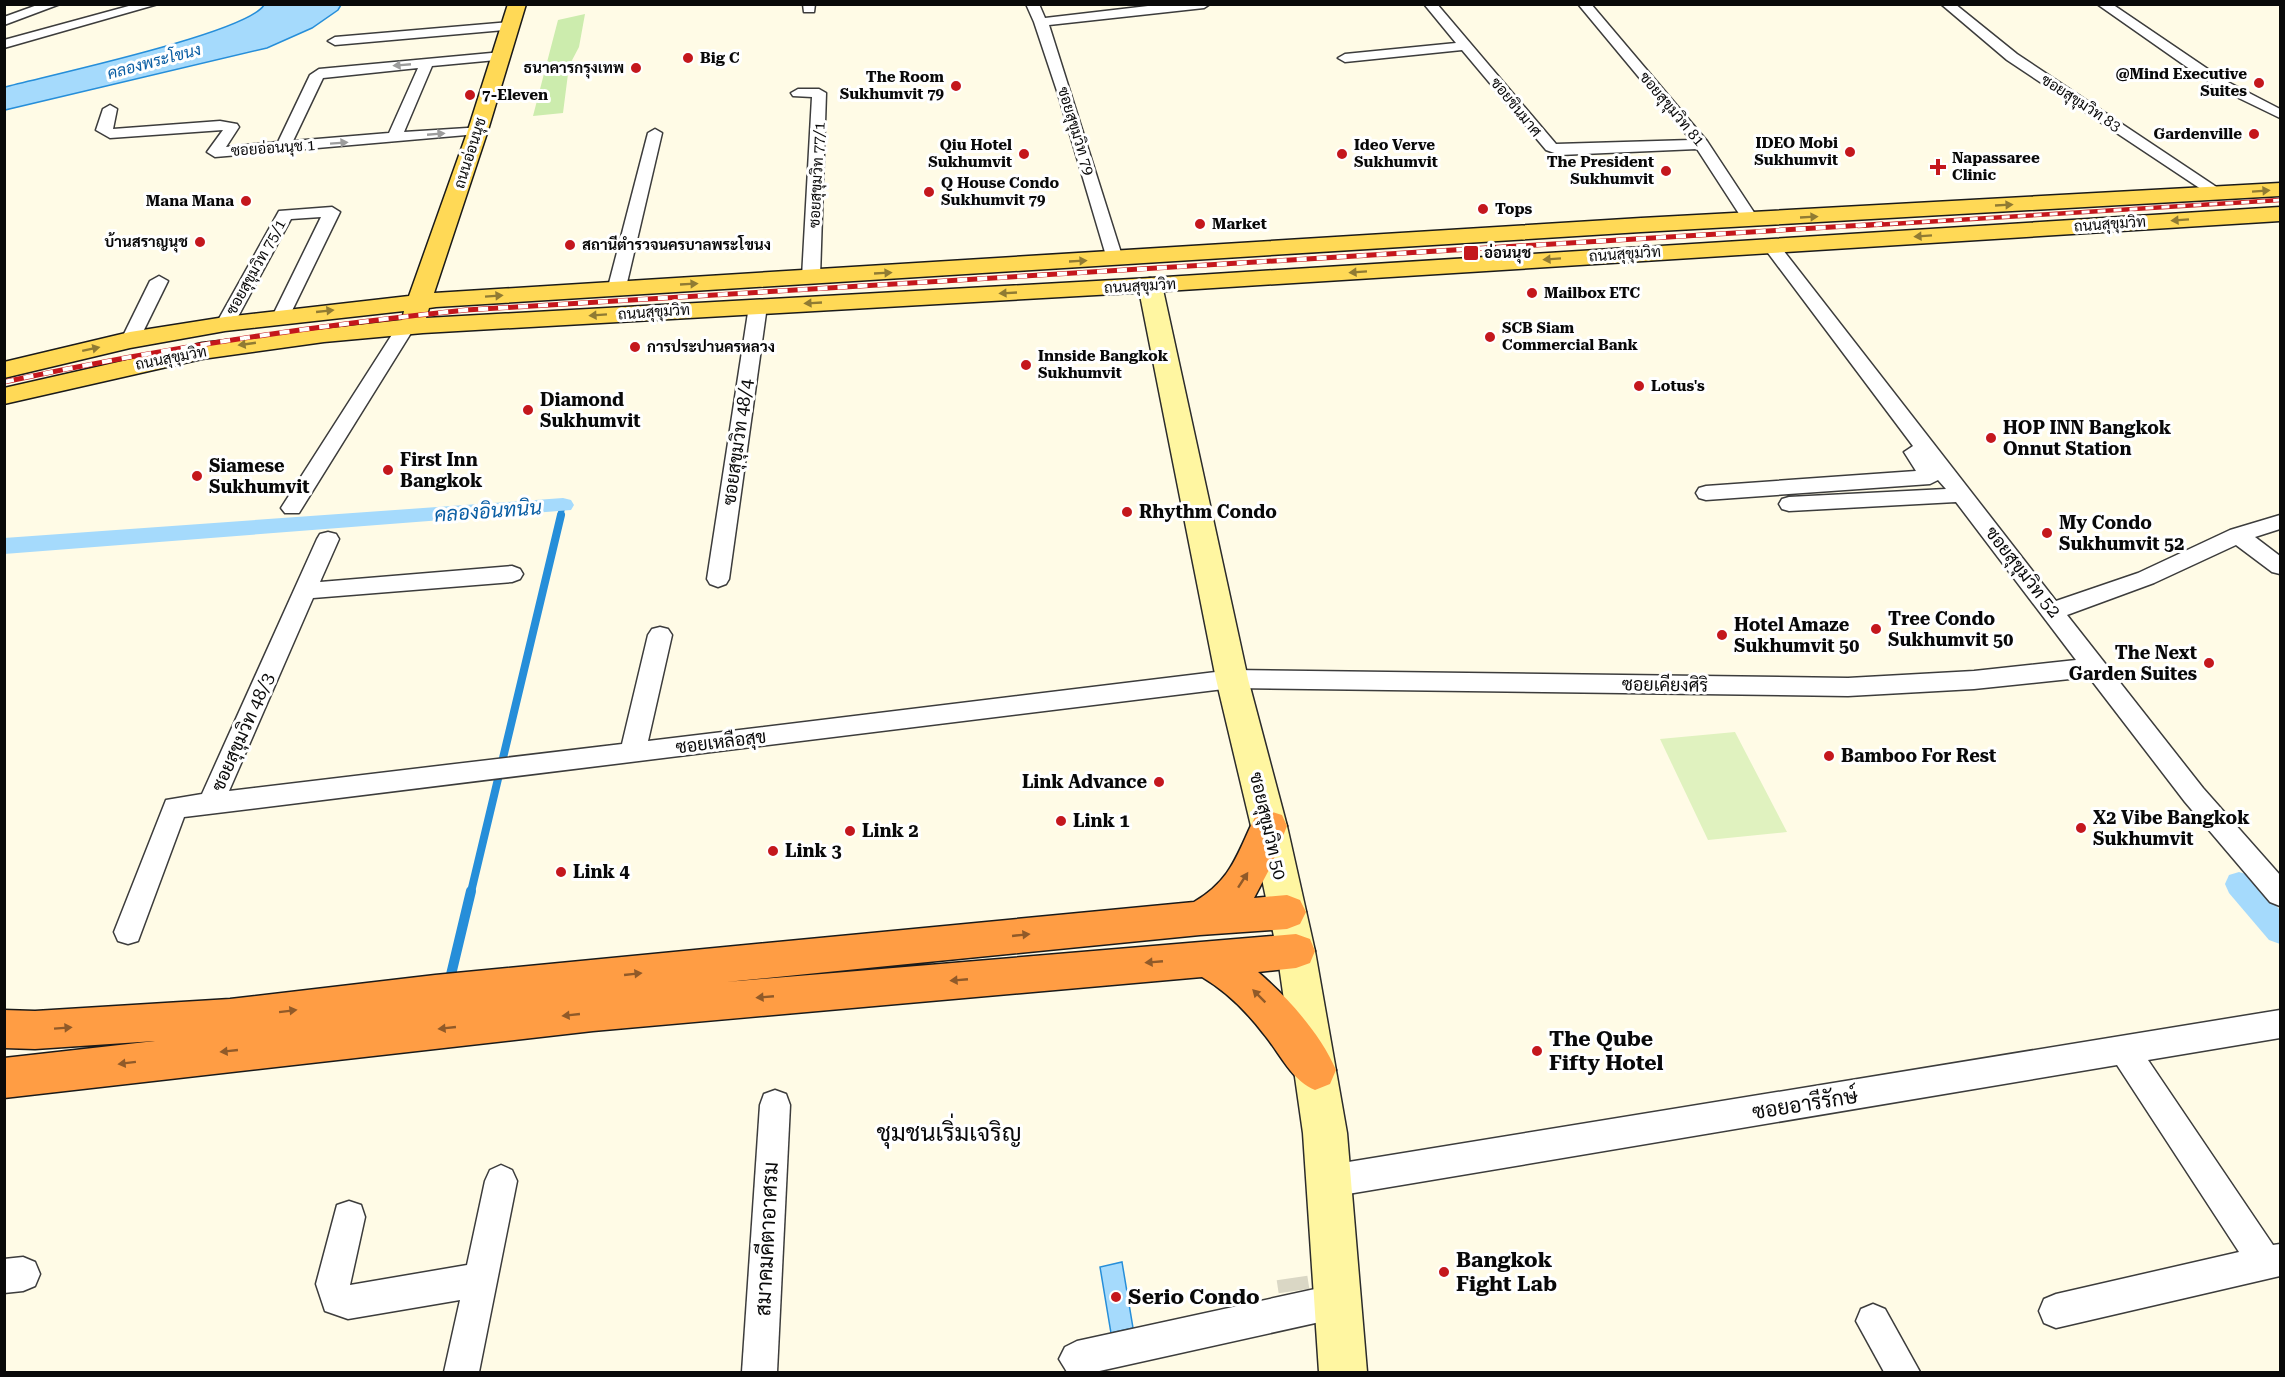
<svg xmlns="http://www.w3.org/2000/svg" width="2285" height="1377" viewBox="0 0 2285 1377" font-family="'Roboto Serif',Sarabun,serif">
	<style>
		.green { fill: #ccecad }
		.pitch { fill: #e0f2bf }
		.water { fill: #a5dafc; stroke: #268ed9; stroke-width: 1.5 }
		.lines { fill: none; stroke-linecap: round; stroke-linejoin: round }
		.stream-far2 { stroke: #268ed9; stroke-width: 6 }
		.stream-far1 { stroke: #268ed9; stroke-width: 8 }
		.stream { stroke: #268ed9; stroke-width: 10 }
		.canal { fill: #a5dafc; fill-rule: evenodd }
		.street-tunnel { stroke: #dad7c5; stroke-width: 31; stroke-dasharray: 31 16; stroke-linecap: butt }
		.street-casing { stroke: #3c3c3c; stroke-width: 3 }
		.secondary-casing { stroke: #2b2b2b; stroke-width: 3 }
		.primary-casing { stroke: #1a1a1a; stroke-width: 3 }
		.highway-casing { stroke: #1a1a1a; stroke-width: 3 }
		.street { fill: #fff; fill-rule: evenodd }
		.secondary { fill: #fff6a1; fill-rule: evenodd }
		.primary { fill: #ffd956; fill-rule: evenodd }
		.highway { fill: #ff9d44; fill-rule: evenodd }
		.rail-far1-casing { stroke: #c4171c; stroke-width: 4.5 }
		.rail-casing { stroke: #c4171c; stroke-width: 5 }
		.rail-far1 { stroke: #fff; stroke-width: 3; stroke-dasharray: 8; stroke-linecap: butt }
		.rail { stroke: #fff; stroke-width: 4; stroke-dasharray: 10; stroke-linecap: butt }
		.oneway { fill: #9d9d9d }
		.oneway2 { fill: #907b33 }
		.oneway3 { fill: #905a29 }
		.poi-dot { fill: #c4171c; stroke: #fff; stroke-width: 2 }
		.labels { text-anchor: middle; stroke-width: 6; stroke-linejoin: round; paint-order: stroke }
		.far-poi-label { font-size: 15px; font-weight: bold; fill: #090909; stroke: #fff; text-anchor: start }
		.far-street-label { font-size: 15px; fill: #090909; stroke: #fff }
		.far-water-label { font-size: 16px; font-style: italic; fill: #0a5ea4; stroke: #fff }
		.poi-label { font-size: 18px; font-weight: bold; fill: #090909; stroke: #fff; text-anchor: start }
		.street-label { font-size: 18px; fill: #090909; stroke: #fff }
		.water-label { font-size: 20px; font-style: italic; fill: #0a5ea4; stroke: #fff }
		.near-poi-label { font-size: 21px; font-weight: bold; fill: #090909; stroke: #fff; text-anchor: start }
		.near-street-label { font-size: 21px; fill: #090909; stroke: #fff }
		.near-neighbourhood-label { font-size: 24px; fill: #090909; stroke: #fff }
	</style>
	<rect width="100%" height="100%" fill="#fffbe6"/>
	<path class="green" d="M 585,14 L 579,47 L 569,66 L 563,113 L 533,116 L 558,20 Z"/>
	<path class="pitch" d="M 1735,732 L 1787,832 L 1708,840 L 1660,739 Z"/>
	<g class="water">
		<path d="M 264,5 L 341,5 L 338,10 L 312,28 L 267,48 L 5,110 L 5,87 C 46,76 247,33 264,5 Z"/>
		<path d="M 1122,1262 L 1133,1328 L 1111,1333 L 1100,1267 Z"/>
	</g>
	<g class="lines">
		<path class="stream-far2" d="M 560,516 L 563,505"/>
		<path class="stream-far1" d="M 471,892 L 561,515"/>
		<path class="stream" d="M 449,983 L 471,891"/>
		<g class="canal">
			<path d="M 563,498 L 571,500 L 574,505 L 571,510 L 4,554 L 4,538 Z"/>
			<path d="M 2239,872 L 2249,875 L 2280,910 L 2280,944 L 2269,940 L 2229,893 L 2225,884 L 2229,875 Z"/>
		</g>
		<path class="street-tunnel" d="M 1292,1278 L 1294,1291"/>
		<g class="street-casing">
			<g id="street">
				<path d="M 40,4 L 60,4 L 4,25 L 4,17 Z"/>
				<path d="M 136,4 L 158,4 L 4,48 L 4,40 Z"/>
				<path d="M 803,4 L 815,4 L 814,12 L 804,12 Z"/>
				<path d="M 1026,4 L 1039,4 L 1045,18 L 1165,4 L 1210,4 L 1204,8 L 1049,25 L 1123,259 L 1121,263 L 1115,264 L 1107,259 L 1058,94 L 1034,22 Z"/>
				<path d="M 1424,4 L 1437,4 L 1556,144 L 1691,140 L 1578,4 L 1591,4 L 1707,141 L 1759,220 L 1757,223 L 1745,223 L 1697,149 L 1560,155 L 1546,150 L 1462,50 L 1345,62 L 1338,58 L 1345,54 L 1456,43 Z"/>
				<path d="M 1941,4 L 1955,4 L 2017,54 L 2227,194 L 2225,197 L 2213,197 L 2007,60 Z"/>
				<path d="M 2097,4 L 2112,4 L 2224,80 L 2280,109 L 2280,118 L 2214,86 Z"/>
				<path d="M 511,22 L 516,23 L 516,29 L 335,45 L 328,41 L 335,37 Z"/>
				<path d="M 502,52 L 509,56 L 507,59 L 432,66 L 404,132 L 483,127 L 485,130 L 478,134 L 215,157 L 207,152 L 223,130 L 110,138 L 96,130 L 103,109 L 110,105 L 117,109 L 113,129 L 220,121 L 237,124 L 239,127 L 226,147 L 278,142 L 310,75 L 319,69 ZM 418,68 L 389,133 L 293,141 L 323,78 Z"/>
				<path d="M 798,89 L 819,89 L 826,93 L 820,277 L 811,282 L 802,277 L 812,97 L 793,96 L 791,93 Z"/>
				<path d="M 655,129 L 662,133 L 626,287 L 617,292 L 611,291 L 608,287 L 648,133 Z"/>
				<path d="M 332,207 L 340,212 L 288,319 L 276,319 L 273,315 L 321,217 L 291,219 L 234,324 L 225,329 L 219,328 L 216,324 L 279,211 Z"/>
				<path d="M 1770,240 L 1776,241 L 2056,601 L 2138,573 L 2230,530 L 2280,515 L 2280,529 L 2255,537 L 2280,556 L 2280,574 L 2272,572 L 2236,545 L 2154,583 L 2067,615 L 2203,788 L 2280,875 L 2280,906 L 2270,902 L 2185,802 L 2089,677 L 1974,689 L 1848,696 L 1232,688 L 184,817 L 138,941 L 128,944 L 118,941 L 114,932 L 166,800 L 202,794 L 317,539 L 320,534 L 328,532 L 336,534 L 339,539 L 320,582 L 512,566 L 520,569 L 523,574 L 520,579 L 512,582 L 313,598 L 229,791 L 622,744 L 648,635 L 652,629 L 660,627 L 668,629 L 672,635 L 648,741 L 1232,670 L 1848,678 L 1974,671 L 2076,660 L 1956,502 L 1789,511 L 1782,509 L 1779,504 L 1782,499 L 1789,497 L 1946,489 L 1938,480 L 1930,484 L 1706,500 L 1699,498 L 1696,493 L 1699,488 L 1706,486 L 1916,471 L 1904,452 L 1913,446 L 1762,245 Z"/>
				<path d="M 159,276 L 168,281 L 139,340 L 136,344 L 124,344 L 121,340 L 150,281 Z"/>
				<path d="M 758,301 L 767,306 L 729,579 L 726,584 L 718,587 L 710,584 L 707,579 L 749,306 Z"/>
				<path d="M 401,323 L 407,324 L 411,333 L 299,513 L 285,513 L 281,508 L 393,333 L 392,328 Z"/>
				<path d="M 2280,1010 L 2280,1038 L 2148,1060 L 2273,1245 L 2280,1244 L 2280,1276 L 2056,1328 L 2044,1323 L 2039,1311 L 2044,1299 L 2056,1294 L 2239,1252 L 2117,1065 L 1330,1197 L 1319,1192 L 1314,1181 L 1319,1170 L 1330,1165 Z"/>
				<path d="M 775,1090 L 786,1094 L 790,1105 L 777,1372 L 742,1372 L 760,1105 L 764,1094 Z"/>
				<path d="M 501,1165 L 512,1170 L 517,1181 L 479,1372 L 444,1372 L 460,1300 L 348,1319 L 325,1311 L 316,1284 L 337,1205 L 349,1201 L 361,1205 L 365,1217 L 350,1285 L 467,1265 L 485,1181 L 490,1170 Z"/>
				<path d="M 23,1257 L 35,1262 L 40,1274 L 35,1286 L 23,1291 L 4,1293 L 4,1259 Z"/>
				<path d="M 1338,1284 L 1350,1289 L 1355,1301 L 1350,1313 L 1338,1318 L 1095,1372 L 1067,1372 L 1059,1359 L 1065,1347 L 1077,1341 Z"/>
				<path d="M 1873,1304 L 1885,1309 L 1920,1372 L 1884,1372 L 1856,1321 L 1861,1309 Z"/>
			</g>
		</g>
		<g class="secondary-casing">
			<path id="secondary" d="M 1150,278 L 1158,280 L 1162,285 L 1248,679 L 1287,826 L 1315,951 L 1347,1133 L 1367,1372 L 1319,1372 L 1303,1133 L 1277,951 L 1251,826 L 1216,679 L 1138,285 L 1142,280 Z"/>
		</g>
		<g class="primary-casing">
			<path id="primary" d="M 508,4 L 526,4 L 488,130 L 434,293 L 1641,218 L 2280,183 L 2280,196 L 1641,232 L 436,307 L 429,308 L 426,318 L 1150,278 L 2280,207 L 2280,221 L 1150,292 L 423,333 L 324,342 L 202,359 L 4,404 L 4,388 L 202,343 L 402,320 L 404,311 L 225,331 L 130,348 L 4,378 L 4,362 L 130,332 L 225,317 L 409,296 L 468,130 Z"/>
		</g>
		<g class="highway-casing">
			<path id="highway" d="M 1269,811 L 1282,815 L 1287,826 L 1271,866 L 1254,898 L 1287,895 L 1300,900 L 1306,912 L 1300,924 L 1287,929 L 1200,935 L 726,982 L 1296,934 L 1310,939 L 1315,951 L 1310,963 L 1296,968 L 1258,972 C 1288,998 1320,1033 1336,1070 L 1330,1084 L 1315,1090 C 1291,1080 1280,1053 1263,1033 C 1246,1011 1226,991 1202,977 L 593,1031 L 4,1098 L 4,1058 L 155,1041 L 35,1049 L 4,1048 L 4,1010 L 35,1011 L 230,999 L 435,975 L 1194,902 C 1233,879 1237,853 1256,815 Z"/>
		</g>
		<use href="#street" class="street"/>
		<use href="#secondary" class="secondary"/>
		<use href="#primary" class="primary"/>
		<use href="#highway" class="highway"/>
		<g class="rail-far1-casing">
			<path id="rail-far1" d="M 1858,226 L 2280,200"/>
		</g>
		<g class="rail-casing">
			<path id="rail" d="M 4,382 C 157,349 310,326 466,310 L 1882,224"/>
		</g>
		<use href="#rail-far1" class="rail-far1"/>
		<use href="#rail" class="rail"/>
	</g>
	<defs><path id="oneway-solid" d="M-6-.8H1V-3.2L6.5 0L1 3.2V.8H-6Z" transform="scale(1.5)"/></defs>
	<g class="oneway">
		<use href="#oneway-solid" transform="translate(402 65) rotate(175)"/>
		<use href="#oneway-solid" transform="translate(436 134) rotate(-5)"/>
		<use href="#oneway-solid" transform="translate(339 143) rotate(-4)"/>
	</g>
	<g class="oneway2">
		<use href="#oneway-solid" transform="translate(2261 191) rotate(-4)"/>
		<use href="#oneway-solid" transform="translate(2004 205) rotate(-3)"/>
		<use href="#oneway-solid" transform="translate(1809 217) rotate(-3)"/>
		<use href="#oneway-solid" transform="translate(2180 220) rotate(176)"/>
		<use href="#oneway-solid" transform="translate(1923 236) rotate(176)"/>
		<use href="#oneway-solid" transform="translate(1552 259) rotate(176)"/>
		<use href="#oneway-solid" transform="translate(1078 261) rotate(-3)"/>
		<use href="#oneway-solid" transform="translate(1358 272) rotate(176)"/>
		<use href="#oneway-solid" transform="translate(883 273) rotate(-3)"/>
		<use href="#oneway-solid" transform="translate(689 284) rotate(-3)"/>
		<use href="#oneway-solid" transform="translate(1008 293) rotate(177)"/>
		<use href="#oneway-solid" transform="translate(494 296) rotate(-4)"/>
		<use href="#oneway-solid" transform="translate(813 303) rotate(177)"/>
		<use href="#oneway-solid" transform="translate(325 311) rotate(-6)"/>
		<use href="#oneway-solid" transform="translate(598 315) rotate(176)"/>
		<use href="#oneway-solid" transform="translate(247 344) rotate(172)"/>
		<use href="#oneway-solid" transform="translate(91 349) rotate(-12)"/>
	</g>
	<g class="oneway3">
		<use href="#oneway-solid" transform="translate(1243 880) rotate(-57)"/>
		<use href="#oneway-solid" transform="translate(1021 935) rotate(-6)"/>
		<use href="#oneway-solid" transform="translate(1154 962) rotate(175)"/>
		<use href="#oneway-solid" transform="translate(633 974) rotate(-6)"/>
		<use href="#oneway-solid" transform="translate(959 980) rotate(175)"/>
		<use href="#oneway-solid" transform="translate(1259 996) rotate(-135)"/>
		<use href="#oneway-solid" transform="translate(765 997) rotate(175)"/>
		<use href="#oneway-solid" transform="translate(288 1011) rotate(-7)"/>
		<use href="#oneway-solid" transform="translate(571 1015) rotate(174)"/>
		<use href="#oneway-solid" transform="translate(63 1028) rotate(-4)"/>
		<use href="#oneway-solid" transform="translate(447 1028) rotate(174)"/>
		<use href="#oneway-solid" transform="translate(229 1051) rotate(174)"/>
		<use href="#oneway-solid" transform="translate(127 1063) rotate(173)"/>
	</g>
	<g class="poi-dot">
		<circle cx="688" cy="58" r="6"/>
		<circle cx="636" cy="68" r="6"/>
		<circle cx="2259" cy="83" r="6"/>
		<circle cx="956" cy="86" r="6"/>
		<circle cx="470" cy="95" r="6"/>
		<circle cx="2254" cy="134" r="6"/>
		<circle cx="1850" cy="152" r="6"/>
		<circle cx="1024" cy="154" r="6"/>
		<circle cx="1342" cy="154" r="6"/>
		<path d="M1935 158h6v6h6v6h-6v6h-6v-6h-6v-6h6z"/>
		<circle cx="1666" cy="171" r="6"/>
		<circle cx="929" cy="192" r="6"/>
		<circle cx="246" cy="201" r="6"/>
		<circle cx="1483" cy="209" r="6"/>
		<circle cx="1200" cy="224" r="6"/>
		<circle cx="200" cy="242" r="6"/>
		<circle cx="570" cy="245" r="6"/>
		<rect x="1463" y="245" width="16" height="16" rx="3"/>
		<circle cx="1532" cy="293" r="6"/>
		<circle cx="1490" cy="337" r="6"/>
		<circle cx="635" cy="347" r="6"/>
		<circle cx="1026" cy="365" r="6"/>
		<circle cx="1639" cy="386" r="6"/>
		<circle cx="528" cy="410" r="6"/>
		<circle cx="1991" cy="438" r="6"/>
		<circle cx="388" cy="470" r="6"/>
		<circle cx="197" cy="476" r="6"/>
		<circle cx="1127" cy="512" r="6"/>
		<circle cx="2047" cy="533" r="6"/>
		<circle cx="1876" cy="629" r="6"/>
		<circle cx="1722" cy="635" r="6"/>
		<circle cx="2209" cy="663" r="6"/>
		<circle cx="1829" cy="756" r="6"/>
		<circle cx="1159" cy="782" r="6"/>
		<circle cx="1061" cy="821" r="6"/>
		<circle cx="2081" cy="828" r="6"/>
		<circle cx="850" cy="831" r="6"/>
		<circle cx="773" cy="851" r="6"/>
		<circle cx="561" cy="872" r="6"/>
		<circle cx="1537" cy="1051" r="6"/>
		<circle cx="1444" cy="1272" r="6"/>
		<circle cx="1116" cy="1297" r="6"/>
	</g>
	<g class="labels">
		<g class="far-poi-label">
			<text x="700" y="63">Big C</text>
			<text x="624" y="73" text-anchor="end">ธนาคารกรุงเทพ</text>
			<text x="2247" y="79" text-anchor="end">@Mind Executive<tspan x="2247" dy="17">Suites</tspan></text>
			<text x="944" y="82" text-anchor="end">The Room<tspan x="944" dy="17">Sukhumvit 79</tspan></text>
			<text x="482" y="100">7-Eleven</text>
			<text x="2242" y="139" text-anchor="end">Gardenville</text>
			<text x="1838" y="148" text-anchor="end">IDEO Mobi<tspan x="1838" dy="17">Sukhumvit</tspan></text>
			<text x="1012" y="150" text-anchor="end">Qiu Hotel<tspan x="1012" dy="17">Sukhumvit</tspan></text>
			<text x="1354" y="150">Ideo Verve<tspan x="1354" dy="17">Sukhumvit</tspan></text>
			<text x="1952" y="163">Napassaree<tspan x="1952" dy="17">Clinic</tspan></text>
			<text x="1654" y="167" text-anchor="end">The President<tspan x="1654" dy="17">Sukhumvit</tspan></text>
			<text x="941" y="188">Q House Condo<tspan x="941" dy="17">Sukhumvit 79</tspan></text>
			<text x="234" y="206" text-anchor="end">Mana Mana</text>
			<text x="1495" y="214">Tops</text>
			<text x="1212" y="229">Market</text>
			<text x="188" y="247" text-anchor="end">บ้านสราญนุช</text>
			<text x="582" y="250">สถานีตำรวจนครบาลพระโขนง</text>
			<text x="1484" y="258">อ่อนนุช</text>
			<text x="1544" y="298">Mailbox ETC</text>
			<text x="1502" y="333">SCB Siam<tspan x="1502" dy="17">Commercial Bank</tspan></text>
			<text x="647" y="352">การประปานครหลวง</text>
			<text x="1038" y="361">Innside Bangkok<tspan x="1038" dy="17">Sukhumvit</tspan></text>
			<text x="1651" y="391">Lotus's</text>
		</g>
		<g class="far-street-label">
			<text transform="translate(2081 103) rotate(33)" y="5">ซอยสุขุมวิท 83</text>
			<text transform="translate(1516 107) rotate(51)" y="5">ซอยชินมาศ</text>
			<text transform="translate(1672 109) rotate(50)" y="5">ซอยสุขุมวิท 81</text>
			<text transform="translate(1076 131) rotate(73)" y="5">ซอยสุขุมวิท 79</text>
			<text transform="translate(273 148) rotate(-4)" y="5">ซอยอ่อนนุช 1</text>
			<text transform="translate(470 153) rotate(-72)" y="5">ถนนอ่อนนุช</text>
			<text transform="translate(817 175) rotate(-87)" y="5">ซอยสุขุมวิท 77/1</text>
			<text transform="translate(2110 224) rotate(-4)" y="5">ถนนสุขุมวิท</text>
			<text transform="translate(1625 254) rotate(-4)" y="5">ถนนสุขุมวิท</text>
			<text transform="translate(256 267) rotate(-61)" y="5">ซอยสุขุมวิท 75/1</text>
			<text transform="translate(1140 286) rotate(-3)" y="5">ถนนสุขุมวิท</text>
			<text transform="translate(654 312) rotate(-4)" y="5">ถนนสุขุมวิท</text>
			<text transform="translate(171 358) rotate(-11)" y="5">ถนนสุขุมวิท</text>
		</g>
		<g class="far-water-label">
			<text transform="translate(154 61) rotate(-15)" y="6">คลองพระโขนง</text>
		</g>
		<g class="poi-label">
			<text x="540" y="406">Diamond<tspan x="540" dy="21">Sukhumvit</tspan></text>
			<text x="2003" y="434">HOP INN Bangkok<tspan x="2003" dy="21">Onnut Station</tspan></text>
			<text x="400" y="466">First Inn<tspan x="400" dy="21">Bangkok</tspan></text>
			<text x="209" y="472">Siamese<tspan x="209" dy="21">Sukhumvit</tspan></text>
			<text x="1139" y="518">Rhythm Condo</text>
			<text x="2059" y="529">My Condo<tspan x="2059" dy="21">Sukhumvit 52</tspan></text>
			<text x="1888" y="625">Tree Condo<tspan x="1888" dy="21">Sukhumvit 50</tspan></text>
			<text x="1734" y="631">Hotel Amaze<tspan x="1734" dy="21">Sukhumvit 50</tspan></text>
			<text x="2197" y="659" text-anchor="end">The Next<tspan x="2197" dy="21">Garden Suites</tspan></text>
			<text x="1841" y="762">Bamboo For Rest</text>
			<text x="1147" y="788" text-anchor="end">Link Advance</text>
			<text x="2093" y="824">X2 Vibe Bangkok<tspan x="2093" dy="21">Sukhumvit</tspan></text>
			<text x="1073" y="827">Link 1</text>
			<text x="862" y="837">Link 2</text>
			<text x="785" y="857">Link 3</text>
			<text x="573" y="878">Link 4</text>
		</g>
		<g class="street-label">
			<text transform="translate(738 442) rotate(-82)" y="6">ซอยสุขุมวิท 48/4</text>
			<text transform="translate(2023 572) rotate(52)" y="6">ซอยสุขุมวิท 52</text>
			<text transform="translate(1665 685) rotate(1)" y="6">ซอยเคียงศิริ</text>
			<text transform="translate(243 732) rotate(-66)" y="6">ซอยสุขุมวิท 48/3</text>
			<text transform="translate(721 742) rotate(-7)" y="6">ซอยเหลือสุข</text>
			<text transform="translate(1268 826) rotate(77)" y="6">ซอยสุขุมวิท 50</text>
		</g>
		<g class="water-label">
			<text transform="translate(488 511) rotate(-4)" y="7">คลองอินทนิน</text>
		</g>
		<g class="near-poi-label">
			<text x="1549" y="1046">The Qube<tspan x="1549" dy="24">Fifty Hotel</tspan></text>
			<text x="1456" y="1267">Bangkok<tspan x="1456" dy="24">Fight Lab</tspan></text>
			<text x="1128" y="1304">Serio Condo</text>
		</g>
		<g class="near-street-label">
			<text transform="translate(1805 1104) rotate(-9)" y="7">ซอยอารีรักษ์</text>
			<text transform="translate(767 1239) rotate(-87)" y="7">สมาคมคีตาอาศรม</text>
		</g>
		<g class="near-neighbourhood-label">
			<text x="949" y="1141">ชุมชนเริ่มเจริญ</text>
		</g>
	</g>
	<rect width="2285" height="1377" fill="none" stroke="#090909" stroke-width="12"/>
</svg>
